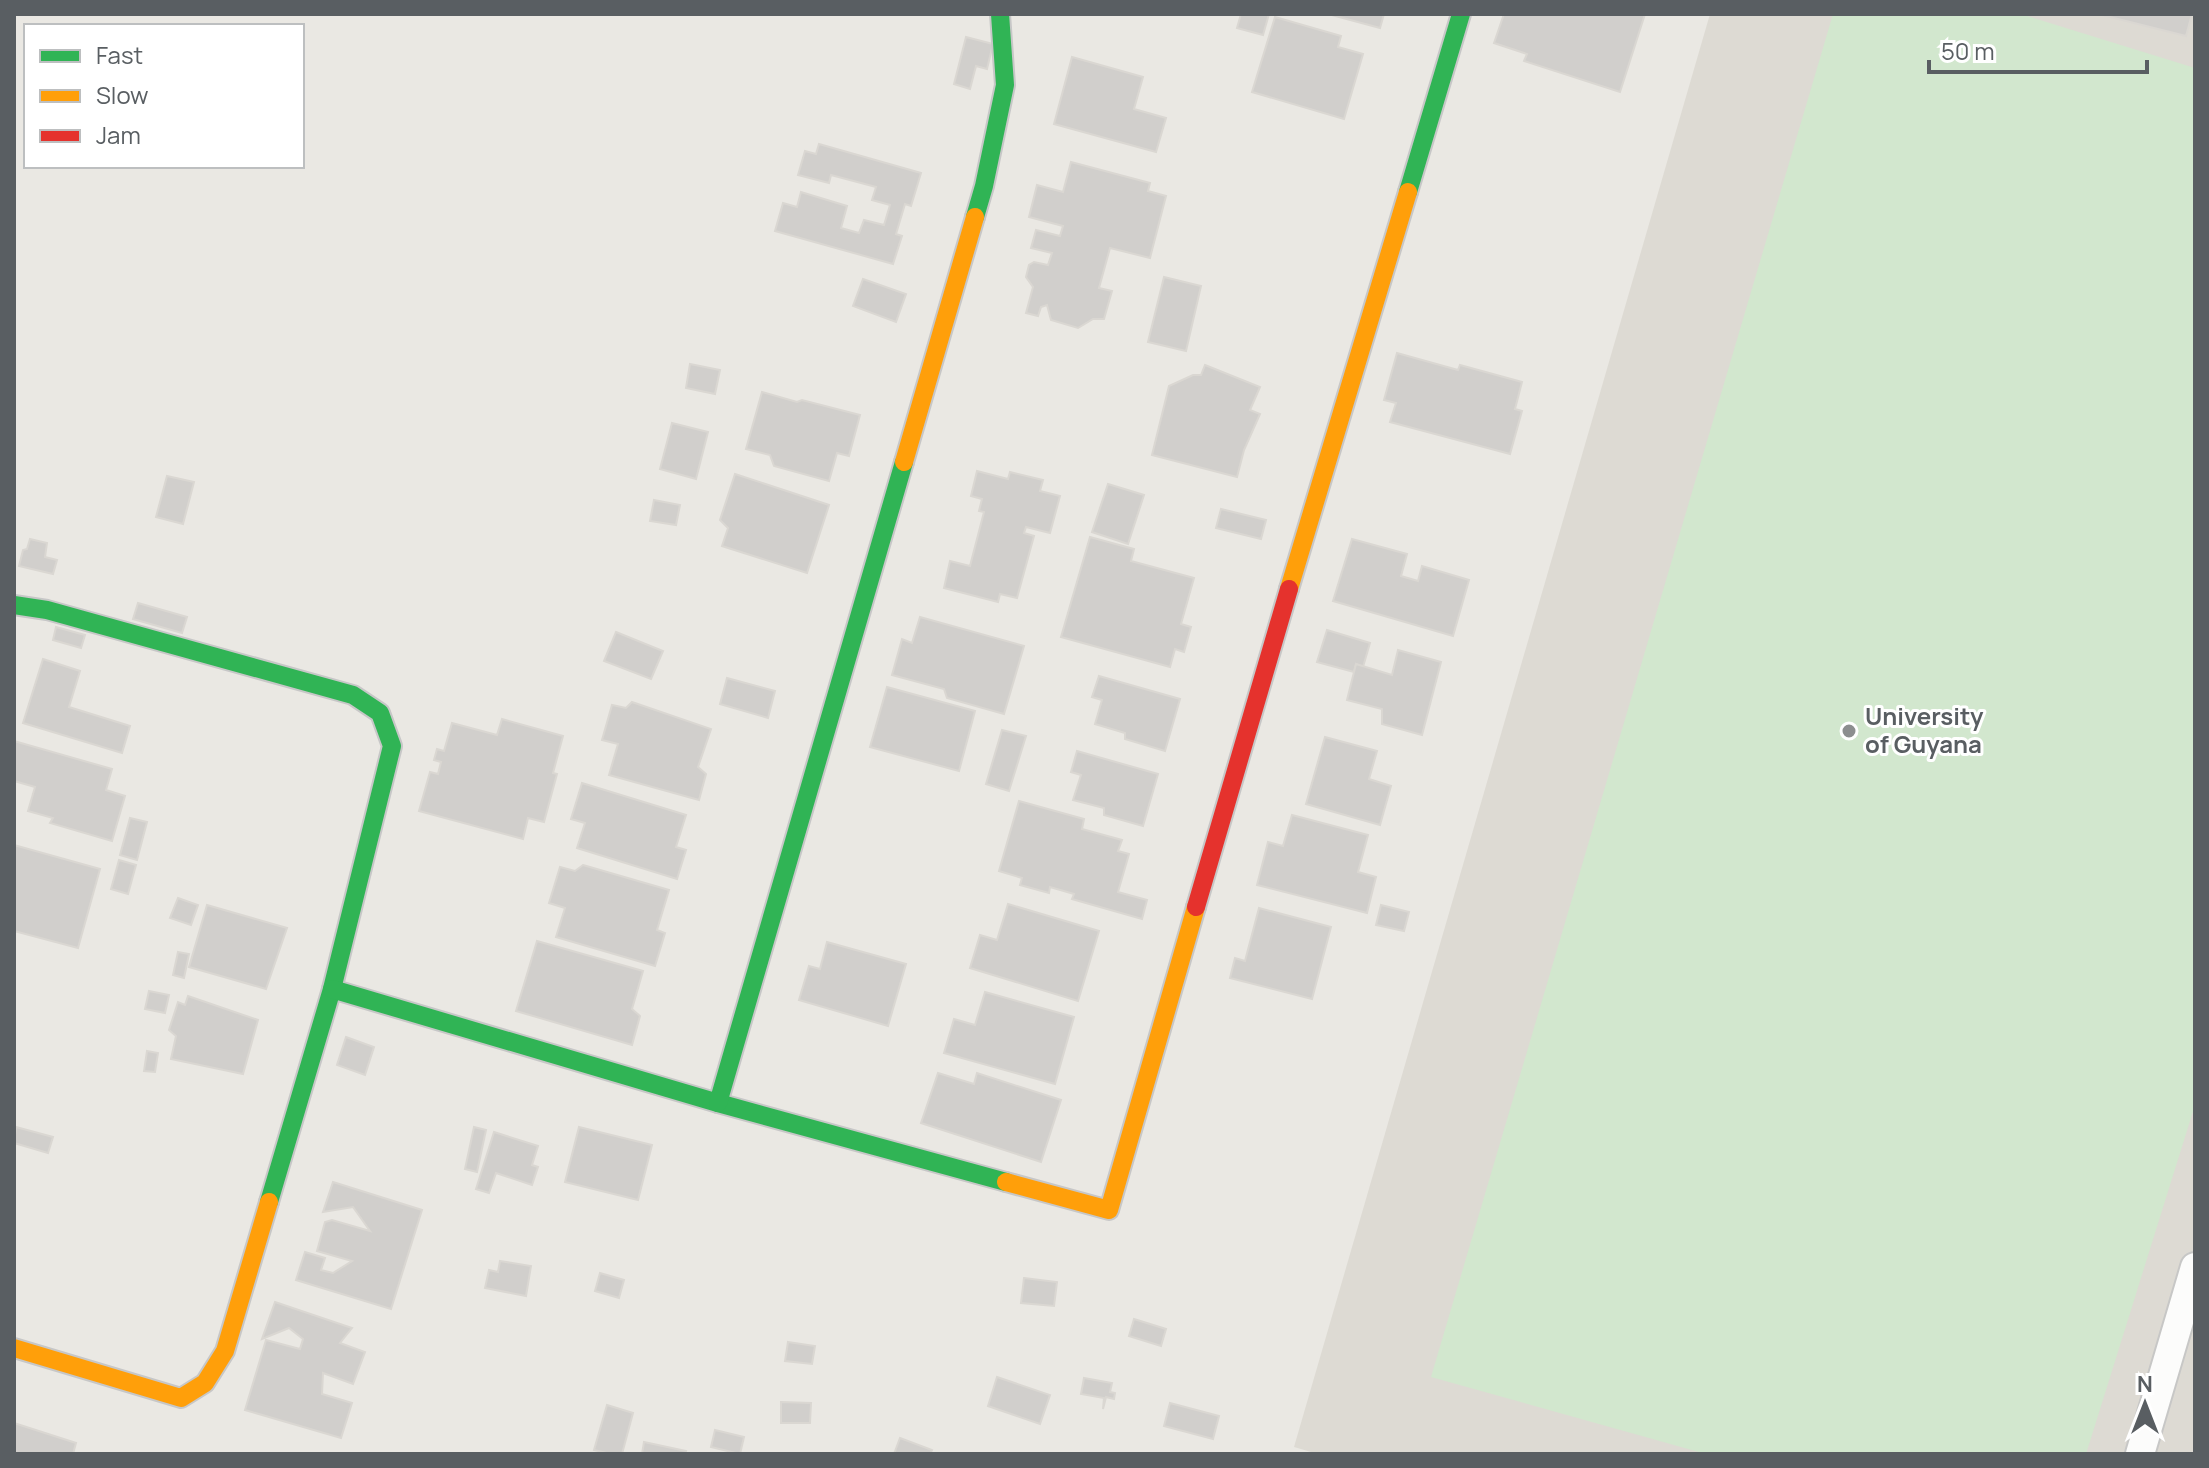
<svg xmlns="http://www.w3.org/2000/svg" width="2209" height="1468" viewBox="0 0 2209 1468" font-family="Manrope,sans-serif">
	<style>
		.education { fill: #dddad3 }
		.green { fill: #d2e7ce }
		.building { fill: #d1cfcc; stroke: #dad7d2; stroke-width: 2 }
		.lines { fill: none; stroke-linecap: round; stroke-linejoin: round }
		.street-casing { stroke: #c7c7c6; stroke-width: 32 }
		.fast-casing { stroke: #c7c7c7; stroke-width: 22 }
		.slow-casing { stroke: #c7c7c7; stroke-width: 22 }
		.jam-casing { stroke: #c7c7c7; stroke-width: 22 }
		.street { stroke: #fcfcfb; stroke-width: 28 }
		.fast { stroke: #30b455; stroke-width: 18 }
		.slow { stroke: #ff9f0a; stroke-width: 18 }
		.jam { stroke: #e5322d; stroke-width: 18 }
		.poi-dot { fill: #8c8e8f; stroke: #fff; stroke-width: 3 }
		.labels { text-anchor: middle; stroke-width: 6; stroke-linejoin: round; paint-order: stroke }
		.poi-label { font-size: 24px; font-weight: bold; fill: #595e62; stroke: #fff; text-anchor: start }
	</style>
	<rect width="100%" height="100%" fill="#eae8e3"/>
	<path class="education" d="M 1710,14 L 2195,14 L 2195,1454 L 1318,1454 L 1294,1447 Z"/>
	<path class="green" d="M 1833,14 L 2021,14 L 2195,68 L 2195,1105 L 2086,1454 L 1706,1454 L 1431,1377 Z"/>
	<g class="building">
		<path d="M 1241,14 L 1269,14 L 1263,35 L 1237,28 Z"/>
		<path d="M 1328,14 L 1384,14 L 1380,28 Z"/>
		<path d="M 1504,14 L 1645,14 L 1620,92 L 1524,61 L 1527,54 L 1494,43 Z"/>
		<path d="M 2098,14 L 2192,14 L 2186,36 Z"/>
		<path d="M 1275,17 L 1341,36 L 1338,47 L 1363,54 L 1344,119 L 1252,92 Z"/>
		<path d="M 966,37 L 993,44 L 987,69 L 976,66 L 970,89 L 954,84 Z"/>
		<path d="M 1072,57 L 1143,77 L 1134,109 L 1166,118 L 1156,152 L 1054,124 Z"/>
		<path d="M 819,144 L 921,173 L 911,206 L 905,204 L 896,234 L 902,236 L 893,264 L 775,231 L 783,203 L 797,207 L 801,192 L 847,206 L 841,228 L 859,233 L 864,220 L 884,225 L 890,205 L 872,200 L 876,187 L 831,175 L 829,183 L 798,175 L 805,151 L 816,154 Z"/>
		<path d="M 1071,162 L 1150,183 L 1148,191 L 1166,196 L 1150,258 L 1110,248 L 1099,288 L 1112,291 L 1104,319 L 1093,319 L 1078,328 L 1051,320 L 1047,305 L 1041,307 L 1038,316 L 1026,313 L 1033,287 L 1026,277 L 1029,265 L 1034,262 L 1048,265 L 1052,253 L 1031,248 L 1036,230 L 1060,236 L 1063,226 L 1029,217 L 1037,185 L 1063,192 Z"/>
		<path d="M 1164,277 L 1201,286 L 1186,351 L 1148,342 Z"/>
		<path d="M 863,279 L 906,294 L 896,322 L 853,306 Z"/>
		<path d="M 1397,353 L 1458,370 L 1460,365 L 1522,382 L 1515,409 L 1522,411 L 1510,454 L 1390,422 L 1396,403 L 1384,400 Z"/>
		<path d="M 690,364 L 720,370 L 715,394 L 686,388 Z"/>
		<path d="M 1205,365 L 1260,387 L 1250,410 L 1260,414 L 1244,450 L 1237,477 L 1152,455 L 1169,386 L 1193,375 L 1201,375 Z"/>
		<path d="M 762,392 L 797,402 L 802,400 L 860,415 L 849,456 L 837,453 L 829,481 L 774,466 L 770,455 L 746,449 Z"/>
		<path d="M 672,423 L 708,432 L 696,479 L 660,469 Z"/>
		<path d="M 977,471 L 1008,479 L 1010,472 L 1043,480 L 1040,491 L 1060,496 L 1050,533 L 1026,527 L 1024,533 L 1034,536 L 1017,598 L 1000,594 L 998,602 L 944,588 L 950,561 L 970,566 L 984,512 L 979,511 L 982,499 L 971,496 Z"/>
		<path d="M 735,474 L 829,505 L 807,573 L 722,546 L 728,528 L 720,520 Z"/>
		<path d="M 167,476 L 194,482 L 183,524 L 156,517 Z"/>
		<path d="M 1108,484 L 1144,495 L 1128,544 L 1092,532 Z"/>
		<path d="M 654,500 L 680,505 L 676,525 L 650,521 Z"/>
		<path d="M 1221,509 L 1266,520 L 1261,539 L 1216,528 Z"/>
		<path d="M 1090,537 L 1134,549 L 1131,561 L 1194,578 L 1181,624 L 1191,627 L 1184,652 L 1175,649 L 1170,667 L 1061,637 Z"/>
		<path d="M 30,539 L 47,543 L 45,557 L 57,560 L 53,574 L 19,566 L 23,550 L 27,549 Z"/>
		<path d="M 1352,539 L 1407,554 L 1401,576 L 1418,581 L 1422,566 L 1469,580 L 1453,636 L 1333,601 Z"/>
		<path d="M 138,603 L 187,617 L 182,633 L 133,619 Z"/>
		<path d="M 920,617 L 1024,646 L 1004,714 L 947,698 L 944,689 L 892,675 L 902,639 L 912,643 Z"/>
		<path d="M 56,627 L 85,635 L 81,648 L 53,640 Z"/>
		<path d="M 1327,630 L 1370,643 L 1363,667 L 1356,664 L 1354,672 L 1317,662 Z"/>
		<path d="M 616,632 L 663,651 L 651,679 L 604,661 Z"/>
		<path d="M 1398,650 L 1441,662 L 1422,735 L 1382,724 L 1382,709 L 1347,700 L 1356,664 L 1392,675 Z"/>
		<path d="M 43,659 L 80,671 L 69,707 L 130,726 L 122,753 L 23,723 Z"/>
		<path d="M 1099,676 L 1180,699 L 1165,751 L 1125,739 L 1125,733 L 1095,724 L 1102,700 L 1092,697 Z"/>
		<path d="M 727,678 L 775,691 L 768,718 L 720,704 Z"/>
		<path d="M 887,687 L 975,711 L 959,771 L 870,747 Z"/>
		<path d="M 632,702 L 711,729 L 698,767 L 706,774 L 699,800 L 609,775 L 618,744 L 602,740 L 612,705 L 626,708 Z"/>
		<path d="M 502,719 L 563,736 L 553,773 L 557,774 L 544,822 L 528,818 L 523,839 L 419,811 L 430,772 L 438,774 L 441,762 L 434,760 L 437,749 L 444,751 L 452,723 L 497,735 Z"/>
		<path d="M 1002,730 L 1026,736 L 1009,791 L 986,784 Z"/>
		<path d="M 1325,737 L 1377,751 L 1369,779 L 1391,786 L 1380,825 L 1306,804 Z"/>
		<path d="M 14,741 L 112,769 L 106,790 L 125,796 L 112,841 L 50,823 L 53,818 L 28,811 L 35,787 L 14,781 Z"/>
		<path d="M 1077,751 L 1158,774 L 1143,826 L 1104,815 L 1104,808 L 1073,800 L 1081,775 L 1071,772 Z"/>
		<path d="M 582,783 L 686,815 L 676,847 L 686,850 L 677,879 L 577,848 L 585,823 L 571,819 Z"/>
		<path d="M 1019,801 L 1084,819 L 1082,829 L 1122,840 L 1118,851 L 1129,854 L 1118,892 L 1147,900 L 1142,919 L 1072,899 L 1074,894 L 1050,887 L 1049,893 L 1020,885 L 1022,878 L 999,871 Z"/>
		<path d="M 1292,815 L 1368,835 L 1358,872 L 1376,877 L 1367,913 L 1257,885 L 1268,842 L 1283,846 Z"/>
		<path d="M 130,818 L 147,822 L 137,860 L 120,855 Z"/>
		<path d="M 14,845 L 100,869 L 78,948 L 14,931 Z"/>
		<path d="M 119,860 L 136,865 L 128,894 L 111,889 Z"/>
		<path d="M 583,865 L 669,890 L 657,930 L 665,933 L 655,966 L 556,937 L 565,908 L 549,903 L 560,867 L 575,871 Z"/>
		<path d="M 178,898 L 198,905 L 191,925 L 170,918 Z"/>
		<path d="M 1008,904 L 1099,931 L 1078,1001 L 970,968 L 980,935 L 997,940 Z"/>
		<path d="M 207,905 L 287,928 L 266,989 L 189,967 Z"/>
		<path d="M 1381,905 L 1409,912 L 1404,931 L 1376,925 Z"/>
		<path d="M 1259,908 L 1331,927 L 1312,999 L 1230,978 L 1235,958 L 1245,961 Z"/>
		<path d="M 537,941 L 643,971 L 632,1009 L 640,1016 L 632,1045 L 516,1011 Z"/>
		<path d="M 827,942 L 906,964 L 888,1026 L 799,1000 L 809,966 L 820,969 Z"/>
		<path d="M 178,952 L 189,954 L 184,978 L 173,975 Z"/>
		<path d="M 149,991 L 169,995 L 165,1013 L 145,1009 Z"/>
		<path d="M 985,992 L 1074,1017 L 1055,1084 L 944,1053 L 954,1019 L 975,1025 Z"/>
		<path d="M 188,996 L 258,1020 L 243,1074 L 171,1059 L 176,1036 L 169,1030 L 178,1002 L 185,1005 Z"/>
		<path d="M 346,1037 L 374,1047 L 365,1075 L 337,1065 Z"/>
		<path d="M 147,1051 L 158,1053 L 155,1072 L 144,1071 Z"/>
		<path d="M 938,1073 L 974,1084 L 977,1073 L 1061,1100 L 1041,1162 L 921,1123 Z"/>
		<path d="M 16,1127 L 53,1137 L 48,1153 L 14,1143 Z"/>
		<path d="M 474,1127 L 486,1130 L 477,1172 L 465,1169 Z"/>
		<path d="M 579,1127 L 652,1145 L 638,1200 L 565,1182 Z"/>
		<path d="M 494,1132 L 538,1146 L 532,1165 L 538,1167 L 532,1185 L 496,1173 L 489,1193 L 476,1189 Z"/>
		<path d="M 333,1182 L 422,1210 L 391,1309 L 296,1280 L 305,1252 L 325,1258 L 321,1270 L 333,1273 L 352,1261 L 317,1251 L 325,1222 L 332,1220 L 370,1231 L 353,1207 L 323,1212 Z"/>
		<path d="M 500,1261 L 531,1266 L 526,1296 L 485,1288 L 489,1270 L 498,1272 Z"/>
		<path d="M 600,1273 L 624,1280 L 619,1298 L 595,1291 Z"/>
		<path d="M 1024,1278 L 1057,1282 L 1054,1306 L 1021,1303 Z"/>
		<path d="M 275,1302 L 352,1328 L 340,1343 L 365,1352 L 353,1384 L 323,1373 L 322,1394 L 352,1403 L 341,1438 L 245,1410 L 266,1340 L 300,1349 L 303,1339 L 289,1328 L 262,1339 Z"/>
		<path d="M 1134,1319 L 1166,1329 L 1161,1346 L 1129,1336 Z"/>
		<path d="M 788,1342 L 815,1346 L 812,1364 L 785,1361 Z"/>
		<path d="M 997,1377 L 1050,1395 L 1040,1424 L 988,1406 Z"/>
		<path d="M 1084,1378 L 1112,1383 L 1110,1392 L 1115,1393 L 1114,1399 L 1106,1397 L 1103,1409 L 1104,1398 L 1081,1394 Z"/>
		<path d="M 781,1402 L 811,1403 L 810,1423 L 781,1423 Z"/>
		<path d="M 1170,1403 L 1219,1416 L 1213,1439 L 1164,1426 Z"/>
		<path d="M 607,1405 L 633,1413 L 622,1454 L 611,1454 L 594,1450 Z"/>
		<path d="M 14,1423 L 76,1443 L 73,1454 L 14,1454 Z"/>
		<path d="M 715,1430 L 744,1437 L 740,1454 L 711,1447 Z"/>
		<path d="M 900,1438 L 932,1450 L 930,1454 L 894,1454 Z"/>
		<path d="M 644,1442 L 686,1451 L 685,1454 L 642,1454 Z"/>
	</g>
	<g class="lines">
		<g class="street-casing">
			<path id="street" d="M 2140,1454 L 2195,1267"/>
		</g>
		<g class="fast-casing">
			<g id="fast">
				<path d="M 1408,192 L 1461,14"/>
				<path d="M 975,217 L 984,186 L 1005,85 L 1000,14"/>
				<path d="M 14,605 L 47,610 L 353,695 L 380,713 L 392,746 L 332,989 L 269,1202"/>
				<path d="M 332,989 L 718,1103 L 1006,1182"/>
				<path d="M 718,1103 L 904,462"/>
			</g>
		</g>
		<g class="slow-casing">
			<g id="slow">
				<path d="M 904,462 L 975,217"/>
				<path d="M 1289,589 L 1408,192"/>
				<path d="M 1006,1182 L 1109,1210 L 1196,907"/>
				<path d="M 14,1348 L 181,1398 L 205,1383 L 225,1351 L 269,1202"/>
			</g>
		</g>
		<g class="jam-casing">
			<path id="jam" d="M 1196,907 L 1289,589"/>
		</g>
		<use href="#street" class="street"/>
		<use href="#fast" class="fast"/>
		<use href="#slow" class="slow"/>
		<use href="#jam" class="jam"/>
	</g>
	<circle class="poi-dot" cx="1849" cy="731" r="8"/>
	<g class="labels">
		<g class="poi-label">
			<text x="1865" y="725">University<tspan x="1865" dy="28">of Guyana</tspan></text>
		</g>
	</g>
	<rect width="2209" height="1468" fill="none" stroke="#595e62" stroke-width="32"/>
	<rect x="24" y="24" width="280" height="144" fill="#ffffff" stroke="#bdbfc0" stroke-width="2"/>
	<rect x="40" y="50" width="40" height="12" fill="#30b455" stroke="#bdbfc0" stroke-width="2"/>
	<text x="96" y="64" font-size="24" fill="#595e62">Fast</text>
	<rect x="40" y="90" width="40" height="12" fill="#ff9f0a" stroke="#bdbfc0" stroke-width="2"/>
	<text x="96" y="104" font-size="24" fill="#595e62">Slow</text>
	<rect x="40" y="130" width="40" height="12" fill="#e5322d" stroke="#bdbfc0" stroke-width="2"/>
	<text x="96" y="144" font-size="24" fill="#595e62">Jam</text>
	<g transform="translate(2145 1404)" stroke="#ffffff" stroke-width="6" paint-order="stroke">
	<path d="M0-6L14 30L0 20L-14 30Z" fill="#595e62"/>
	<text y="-12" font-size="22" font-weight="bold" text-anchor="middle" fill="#595e62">N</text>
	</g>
	<path d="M1929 60v12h218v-12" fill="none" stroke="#595e62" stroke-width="4"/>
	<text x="1941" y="60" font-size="24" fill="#595e62" stroke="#ffffff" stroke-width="6" paint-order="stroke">50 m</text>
</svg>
